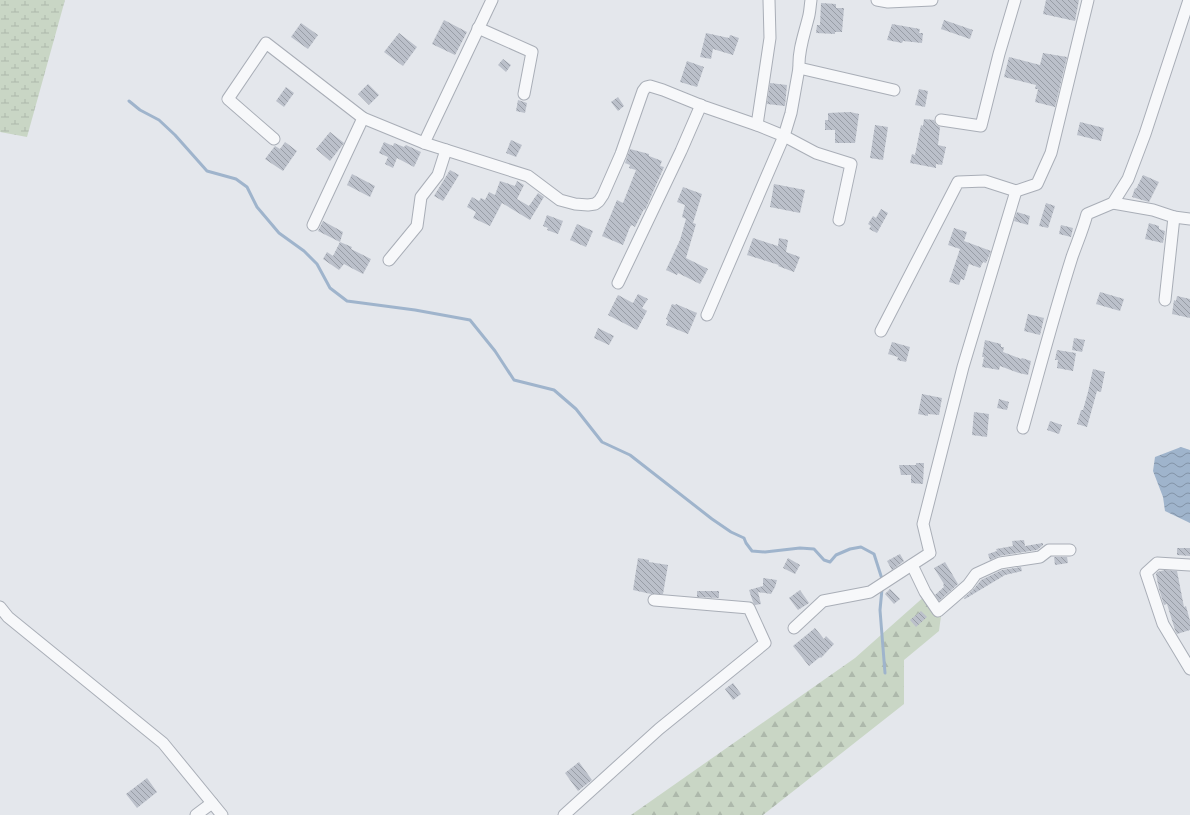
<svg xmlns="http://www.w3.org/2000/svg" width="1190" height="815" viewBox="0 0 1190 815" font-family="Cabin,sans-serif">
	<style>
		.forest { fill: url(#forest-firs) }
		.wetland { fill: url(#wetland-marsh) }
		.water { fill: url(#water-waves) }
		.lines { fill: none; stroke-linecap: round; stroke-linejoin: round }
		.stream { stroke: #9fb4cc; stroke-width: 3 }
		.building { fill: url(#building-back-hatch) }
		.street-casing { stroke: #a9aeb7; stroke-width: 13 }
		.street { stroke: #f7f8fa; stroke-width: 11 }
	</style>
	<defs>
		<pattern id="forest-firs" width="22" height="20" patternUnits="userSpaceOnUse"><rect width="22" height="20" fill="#c9d6c5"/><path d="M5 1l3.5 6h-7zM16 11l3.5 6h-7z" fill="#adb8ab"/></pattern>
		<pattern id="wetland-marsh" width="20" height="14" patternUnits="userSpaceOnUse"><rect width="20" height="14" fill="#c9d6c5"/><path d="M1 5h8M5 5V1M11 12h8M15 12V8" fill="none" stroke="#adb8ab"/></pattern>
		<pattern id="water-waves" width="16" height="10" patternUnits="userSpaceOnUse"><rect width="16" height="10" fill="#9fb4cc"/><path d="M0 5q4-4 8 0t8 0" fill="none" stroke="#8293a7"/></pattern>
		<pattern id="building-back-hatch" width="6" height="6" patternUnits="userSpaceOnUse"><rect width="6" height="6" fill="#bbc0ca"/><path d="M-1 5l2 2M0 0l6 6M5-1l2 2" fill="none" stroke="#989da6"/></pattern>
	</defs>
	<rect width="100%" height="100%" fill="#e4e7ec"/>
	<path class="forest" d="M 926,595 L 941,616 L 939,631 L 904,660 L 904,704 L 763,815 L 631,815 L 855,658 Z"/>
	<path class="wetland" d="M 0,0 L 65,0 L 27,137 L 0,132 Z"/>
	<path class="water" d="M 1181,447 L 1190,450 L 1190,523 L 1165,511 L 1163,497 L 1153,471 L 1155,457 Z"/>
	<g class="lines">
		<g class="stream">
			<path d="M 129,101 L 140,110 L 159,120 L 175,135 L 207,171 L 236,179 L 247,187 L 257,207 L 279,233 L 304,251 L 317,264 L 330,288 L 347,301 L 415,310 L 470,320 L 495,351 L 514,380 L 554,390 L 576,409 L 602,442 L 630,455 L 712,519 L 731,532 L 744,538 L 746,543 L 752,551 L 765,552 L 800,548 L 814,549 L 824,560 L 830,562 L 836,555 L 850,549 L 861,547 L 874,554 L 882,579"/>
			<path d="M 882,589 L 880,610 L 885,673"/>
		</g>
	</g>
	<g class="building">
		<path d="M 1046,0 L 1079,0 L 1075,21 L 1043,14 Z"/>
		<path d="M 821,3 L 836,4 L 836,8 L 844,8 L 842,32 L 835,32 L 835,34 L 816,33 L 817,25 L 820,25 Z"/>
		<path d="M 444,20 L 467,32 L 455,55 L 432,44 Z"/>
		<path d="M 944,20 L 973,30 L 970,39 L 941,29 Z"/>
		<path d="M 301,23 L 318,35 L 308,49 L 291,37 Z"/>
		<path d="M 892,24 L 920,29 L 919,33 L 923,33 L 922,43 L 903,41 L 902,43 L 887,40 Z"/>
		<path d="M 399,33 L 417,47 L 403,66 L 384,52 Z"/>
		<path d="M 706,33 L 729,38 L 730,35 L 739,38 L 733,55 L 713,49 L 711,59 L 700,57 Z"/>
		<path d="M 1043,53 L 1067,57 L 1055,107 L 1035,102 L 1038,89 L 1035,89 L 1036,85 L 1004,77 L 1009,57 L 1040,65 Z"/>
		<path d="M 503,59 L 511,65 L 506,72 L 498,65 Z"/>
		<path d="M 687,61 L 704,67 L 697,87 L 680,82 Z"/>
		<path d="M 770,83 L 787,85 L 785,106 L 767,104 Z"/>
		<path d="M 368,84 L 379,95 L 369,105 L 358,94 Z"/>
		<path d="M 286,87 L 294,93 L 284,107 L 276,101 Z"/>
		<path d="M 919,89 L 928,91 L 925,107 L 915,105 Z"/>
		<path d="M 618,97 L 624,106 L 618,111 L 611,102 Z"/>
		<path d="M 518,100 L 527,103 L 525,113 L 516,111 Z"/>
		<path d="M 850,112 L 859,114 L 855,143 L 835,143 L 835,130 L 825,130 L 825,120 L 828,120 L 828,113 Z"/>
		<path d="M 924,119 L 934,120 L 936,125 L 940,127 L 938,145 L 946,147 L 942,165 L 936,164 L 936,168 L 910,163 L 912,154 L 915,155 L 921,125 L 923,126 Z"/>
		<path d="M 1080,122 L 1104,128 L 1101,141 L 1077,135 Z"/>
		<path d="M 875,125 L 888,127 L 883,160 L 870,158 Z"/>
		<path d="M 330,132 L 344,143 L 330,161 L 316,149 Z"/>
		<path d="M 511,140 L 522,145 L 516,157 L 506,153 Z"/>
		<path d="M 285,142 L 297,151 L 283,171 L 265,159 L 275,146 L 280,149 Z"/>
		<path d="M 384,142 L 393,146 L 394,143 L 404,147 L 406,145 L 421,152 L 414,167 L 397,158 L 393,168 L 385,164 L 388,157 L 379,153 Z"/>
		<path d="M 630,149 L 649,154 L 649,156 L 662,161 L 660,166 L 664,167 L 645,210 L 644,209 L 635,227 L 632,225 L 630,227 L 623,245 L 602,236 L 617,200 L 623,203 L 636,170 L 629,168 L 630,165 L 625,163 Z"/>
		<path d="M 450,170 L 459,175 L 443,201 L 434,196 Z"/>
		<path d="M 352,174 L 375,186 L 370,197 L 347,185 Z"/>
		<path d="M 1143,175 L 1159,182 L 1149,202 L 1132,197 L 1135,188 L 1136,189 Z"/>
		<path d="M 500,181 L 515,186 L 517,181 L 524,185 L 517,199 L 529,206 L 538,193 L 544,197 L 530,220 L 502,203 L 490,226 L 473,218 L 476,212 L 467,207 L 472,197 L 479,201 L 481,198 L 485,200 L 489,192 L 495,195 Z"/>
		<path d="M 774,184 L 805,190 L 800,213 L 770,207 Z"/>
		<path d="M 683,187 L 702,194 L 693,223 L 696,224 L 686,258 L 708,269 L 700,284 L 678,273 L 677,275 L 666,270 L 680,240 L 686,219 L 682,217 L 685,205 L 677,202 Z"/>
		<path d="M 1046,203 L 1055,206 L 1048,228 L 1039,226 Z"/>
		<path d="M 881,209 L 888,213 L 877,233 L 869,229 L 871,226 L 868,224 L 873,216 L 876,218 Z"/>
		<path d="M 1017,212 L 1030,216 L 1028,225 L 1014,221 Z"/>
		<path d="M 547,215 L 563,221 L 558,234 L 547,230 L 548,228 L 543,226 Z"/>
		<path d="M 323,221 L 343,232 L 340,242 L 318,231 Z"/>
		<path d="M 1149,223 L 1159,226 L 1159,229 L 1165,231 L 1163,243 L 1145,239 Z"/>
		<path d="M 577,224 L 593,231 L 586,247 L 570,240 Z"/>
		<path d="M 1061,225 L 1073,228 L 1071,237 L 1059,234 Z"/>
		<path d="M 954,228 L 967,232 L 964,241 L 991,251 L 986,263 L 983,262 L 980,268 L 969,264 L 964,280 L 961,279 L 959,285 L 949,282 L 960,249 L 948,245 Z"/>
		<path d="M 753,238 L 778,246 L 779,238 L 788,240 L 786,252 L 800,257 L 794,272 L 778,266 L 779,265 L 747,255 Z"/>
		<path d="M 340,242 L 352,247 L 351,249 L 371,259 L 363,274 L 344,264 L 339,270 L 323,259 L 327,252 L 333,256 Z"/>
		<path d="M 1100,292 L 1124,299 L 1120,311 L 1096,304 Z"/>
		<path d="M 638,294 L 648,299 L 642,308 L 647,311 L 637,330 L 608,315 L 618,295 L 633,303 Z"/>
		<path d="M 1177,296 L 1190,299 L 1190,318 L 1172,314 L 1174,300 L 1176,301 Z"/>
		<path d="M 672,304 L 675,305 L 676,304 L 697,313 L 688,334 L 666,325 L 668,320 L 666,319 Z"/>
		<path d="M 1028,314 L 1044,318 L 1040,335 L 1024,331 Z"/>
		<path d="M 598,328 L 614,336 L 609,345 L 594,338 Z"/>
		<path d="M 1074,338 L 1085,340 L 1082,352 L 1072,350 Z"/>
		<path d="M 985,340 L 1001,344 L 1001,347 L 1004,347 L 1003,352 L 1021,359 L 1022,358 L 1031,361 L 1028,375 L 1019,373 L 1000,366 L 999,370 L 982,367 L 984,357 L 982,357 Z"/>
		<path d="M 892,342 L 910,347 L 906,362 L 897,360 L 898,357 L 888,354 Z"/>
		<path d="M 1057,350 L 1076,353 L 1073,371 L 1057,368 L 1058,360 L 1055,360 Z"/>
		<path d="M 1093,369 L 1105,372 L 1101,392 L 1097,391 L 1087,427 L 1077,424 L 1081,410 L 1083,410 L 1088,392 Z"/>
		<path d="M 922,394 L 942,398 L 939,415 L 928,414 L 928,416 L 918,414 Z"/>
		<path d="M 999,399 L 1009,402 L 1007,410 L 997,408 Z"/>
		<path d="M 974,412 L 989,414 L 987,437 L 972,435 Z"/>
		<path d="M 1050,421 L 1062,425 L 1059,434 L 1047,430 Z"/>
		<path d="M 916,463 L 924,463 L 923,484 L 911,483 L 911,475 L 901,475 L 899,465 L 916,465 Z"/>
		<path d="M 1024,540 L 1025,546 L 1043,543 L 1043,545 L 1037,550 L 999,556 L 990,560 L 988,554 L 997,551 L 996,549 L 1013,546 L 1012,541 Z"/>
		<path d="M 1177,548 L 1190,548 L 1190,556 L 1177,555 Z"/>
		<path d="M 900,554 L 904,561 L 892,570 L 887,561 Z"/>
		<path d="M 1054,557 L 1067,557 L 1068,563 L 1055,565 Z"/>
		<path d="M 638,558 L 649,560 L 649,562 L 668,565 L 663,594 L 651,594 L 633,590 Z"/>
		<path d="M 788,558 L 800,565 L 795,574 L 783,568 Z"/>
		<path d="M 945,562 L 958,584 L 939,601 L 935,595 L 944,587 L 943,585 L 944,584 L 934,568 Z"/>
		<path d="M 1021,567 L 1022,571 L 1005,575 L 965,599 L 964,598 L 973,590 L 981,580 L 1002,570 Z"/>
		<path d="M 1165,570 L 1177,571 L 1184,607 L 1186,606 L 1190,621 L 1190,630 L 1177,634 L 1175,630 L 1167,604 L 1164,605 L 1159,589 L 1156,574 L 1157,572 Z"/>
		<path d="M 763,578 L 777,580 L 775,587 L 771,594 L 758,592 L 761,604 L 755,605 L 753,602 L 749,590 L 763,586 Z"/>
		<path d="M 890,589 L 900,599 L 894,604 L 885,594 Z"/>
		<path d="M 800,590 L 809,603 L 798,610 L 789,598 Z"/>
		<path d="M 697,591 L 719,591 L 719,598 L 697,597 Z"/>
		<path d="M 921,611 L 927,617 L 916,627 L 910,620 Z"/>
		<path d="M 815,628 L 824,639 L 826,636 L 834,644 L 821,658 L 820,657 L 809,666 L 793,646 Z"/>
		<path d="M 733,683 L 741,694 L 733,700 L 725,689 Z"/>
		<path d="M 579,762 L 592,780 L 578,791 L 565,773 Z"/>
		<path d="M 147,778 L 157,792 L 137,808 L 126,794 Z"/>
	</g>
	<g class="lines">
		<g class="street-casing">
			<g id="street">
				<path d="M 811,0 C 810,6 810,13 808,19 C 804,35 798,51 799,68 L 894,90"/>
				<path d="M 877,0 L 888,2 L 932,0"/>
				<path d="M 478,28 L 532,52 L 524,94"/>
				<path d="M 941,120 L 981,126 L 999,54 L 1015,0"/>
				<path d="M 757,125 L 770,38 L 769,0"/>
				<path d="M 274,139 L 228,99 L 266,43 L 363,118 L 424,143 L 528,176 L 560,200 L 575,204 L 588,205 L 595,204 L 599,201 L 603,195 L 621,154 L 643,91 L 646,87 L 650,86 L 663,90 L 705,107 L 757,125 L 784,136 L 816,153 L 851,164 L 839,220"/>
				<path d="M 424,143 L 492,0"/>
				<path d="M 1113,203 L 1153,210 L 1174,217 L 1165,300"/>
				<path d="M 1174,217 L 1190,219"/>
				<path d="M 313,225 L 363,118"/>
				<path d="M 389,260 L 417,226 L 421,197 L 438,175 L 446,150"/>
				<path d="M 618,283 L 681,151 L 701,105"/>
				<path d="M 707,315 L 784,136 L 791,113 L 799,68"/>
				<path d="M 881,331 L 958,182 L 985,181 L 1016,191 L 1037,184 L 1051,153 L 1088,0"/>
				<path d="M 1023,428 C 1039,371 1054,314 1072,257 C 1077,243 1083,229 1087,214 L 1113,203 L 1128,179 L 1145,134 L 1189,0"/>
				<path d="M 912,565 L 925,592 L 938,611 L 968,585 L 976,574 L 1000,563 L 1040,557 L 1049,550 L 1070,550"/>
				<path d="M 1190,565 L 1157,563 L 1146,573 L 1163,624 L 1190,669"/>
				<path d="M 0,607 L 8,617 L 163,743 L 222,815"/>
				<path d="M 794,628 L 823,601 L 870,592 L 930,553 L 923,524 L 963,367 L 1016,191"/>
				<path d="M 196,815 L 212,803"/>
				<path d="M 564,815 L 659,729 L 765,643 L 749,608 L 654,600"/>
			</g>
		</g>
		<use href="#street" class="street"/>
	</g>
</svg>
